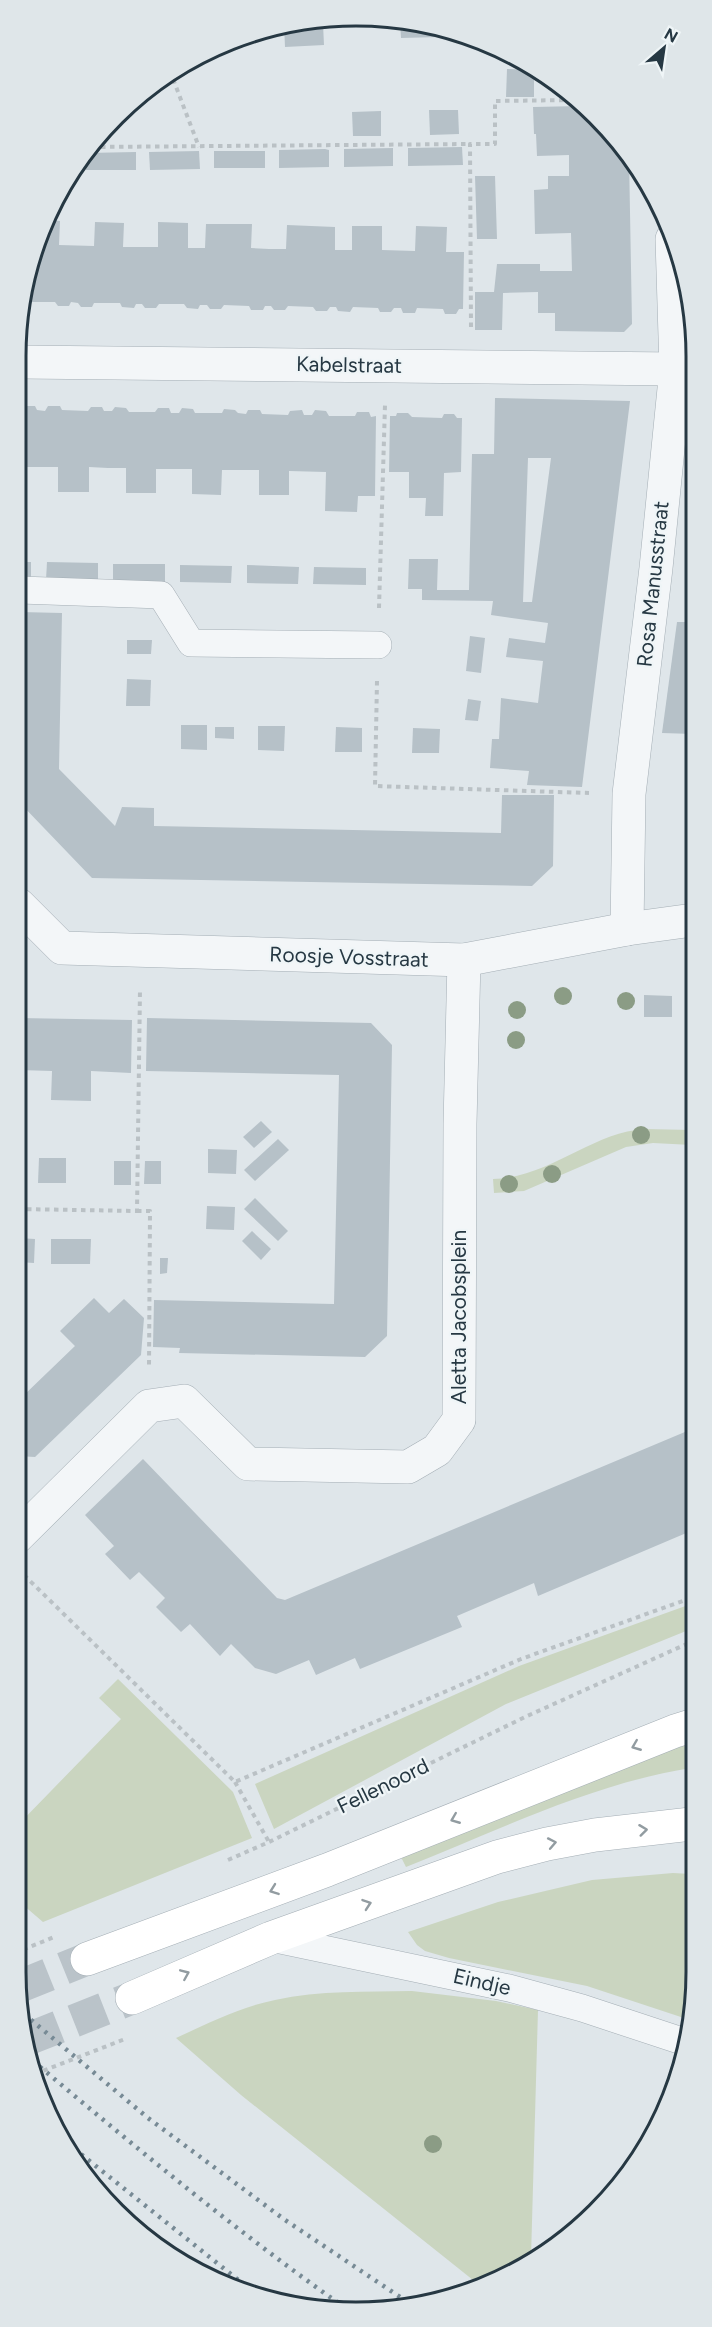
<svg xmlns="http://www.w3.org/2000/svg" width="712" height="2327" viewBox="0 0 712 2327" font-family="Figtree,sans-serif">
	<style>
		.green { fill: #cad5c0 }
		.building { fill: #b6c1c8; fill-rule: evenodd }
		.lines { fill: none; stroke-linecap: round; stroke-linejoin: round }
		.secondary-tunnel { stroke: #bac3c9; stroke-width: 33; stroke-dasharray: 33 16; stroke-linecap: butt }
		.service-casing { stroke: #a4aeb5; stroke-width: 28 }
		.minor-casing { stroke: #a4aeb5; stroke-width: 34 }
		.secondary-casing { stroke: #a4aeb5; stroke-width: 34 }
		.path { stroke: #bac1c5; stroke-width: 4; stroke-dasharray: 4.5 4.5; stroke-linecap: butt }
		.service { stroke: #f3f6f8; stroke-width: 27 }
		.minor { stroke: #f3f6f8; stroke-width: 33 }
		.secondary { stroke: #fff; stroke-width: 33 }
		.rail { stroke: #778a95; stroke-width: 4.5; stroke-dasharray: 3 6; stroke-linecap: butt }
		.tree { fill: #8b9c85 }
		.oneway { stroke: #929ca1 }
		.labels { text-anchor: middle; stroke-width: 4.5; stroke-linejoin: round; paint-order: stroke }
		.street-label { font-size: 21px; fill: #263843; stroke: #eff5f7 }
		.rim { fill: none; stroke: #263843; stroke-width: 3 }
	</style>
	<rect width="100%" height="100%" fill="#dfe6ea"/>
	<g class="green">
		<path d="M 645,1129 L 692,1130 L 692,1145 L 653,1143 L 626,1147 L 524,1191 L 494,1193 L 493,1179 C 551,1177 592,1132 645,1129 Z"/>
		<path d="M 691,1604 L 691,1629 L 506,1704 L 274,1829 L 255,1784 L 519,1666 Z"/>
		<path d="M 118,1679 L 233,1792 L 252,1838 L 43,1922 L 15,1898 L 16,1827 L 121,1719 L 99,1698 Z"/>
		<path d="M 691,1741 L 691,1768 C 591,1784 499,1830 406,1867 L 400,1855 Z"/>
		<path d="M 673,1873 L 691,1874 L 690,2020 L 587,1986 L 449,1958 L 425,1951 L 417,1945 L 408,1932 L 498,1902 L 592,1880 Z"/>
		<path d="M 412,1991 L 496,2001 L 538,2010 L 531,2257 L 478,2284 L 241,2095 L 176,2038 C 207,2024 240,2007 275,2000 C 320,1990 366,1992 412,1991 Z"/>
	</g>
	<g class="building">
		<path d="M 290,21 L 344,22 L 344,23 L 323,24 L 324,45 L 285,47 L 284,24 Z"/>
		<path d="M 400,22 L 423,22 L 439,28 L 439,37 L 401,38 Z"/>
		<path d="M 507,69 L 534,70 L 534,97 L 506,97 Z"/>
		<path d="M 581,106 L 612,131 L 629,156 L 632,324 L 624,332 L 555,331 L 555,313 L 538,313 L 538,292 L 503,293 L 502,330 L 475,330 L 475,292 L 494,292 L 497,264 L 540,264 L 540,271 L 572,271 L 571,233 L 535,234 L 534,190 L 548,189 L 548,176 L 569,176 L 569,155 L 537,156 L 536,134 L 534,134 L 533,107 Z"/>
		<path d="M 429,110 L 458,110 L 459,134 L 430,135 Z"/>
		<path d="M 381,111 L 381,136 L 353,136 L 352,112 Z"/>
		<path d="M 462,147 L 463,165 L 408,166 L 408,148 Z"/>
		<path d="M 393,148 L 393,166 L 344,167 L 344,149 Z"/>
		<path d="M 325,149 L 329,150 L 329,167 L 279,168 L 279,150 Z"/>
		<path d="M 199,151 L 200,169 L 150,170 L 149,152 Z"/>
		<rect x="214" y="151" width="51" height="17"/>
		<path d="M 136,152 L 136,170 L 86,170 L 86,153 Z"/>
		<path d="M 475,176 L 495,176 L 497,239 L 477,239 Z"/>
		<path d="M 50,220 L 60,221 L 59,245 L 94,246 L 95,222 L 124,223 L 123,247 L 158,247 L 158,222 L 188,223 L 188,248 L 205,248 L 206,224 L 252,224 L 251,248 L 269,249 L 286,249 L 287,225 L 335,227 L 335,250 L 352,250 L 352,226 L 382,226 L 382,250 L 415,251 L 416,226 L 447,227 L 446,252 L 464,252 L 463,309 L 459,309 L 456,314 L 445,314 L 443,309 L 417,308 L 415,313 L 403,313 L 401,308 L 394,308 L 391,312 L 380,312 L 378,308 L 353,307 L 350,312 L 338,311 L 336,307 L 330,307 L 327,311 L 316,311 L 313,307 L 288,306 L 285,310 L 274,310 L 271,306 L 265,306 L 263,310 L 251,310 L 249,306 L 224,305 L 221,309 L 210,309 L 207,305 L 200,305 L 198,309 L 187,308 L 184,304 L 159,304 L 156,308 L 145,308 L 142,304 L 136,304 L 134,308 L 122,307 L 120,303 L 94,303 L 92,307 L 81,307 L 78,303 L 71,302 L 69,306 L 58,306 L 55,302 L 30,302 L 28,306 L 22,305 L 22,289 Z"/>
		<path d="M 495,398 L 630,401 L 582,787 L 527,785 L 529,771 L 490,768 L 492,739 L 499,739 L 501,698 L 538,703 L 543,661 L 506,657 L 509,638 L 545,643 L 548,623 L 491,615 L 493,601 L 422,600 L 422,589 L 408,589 L 409,559 L 438,559 L 437,590 L 469,590 L 472,454 L 494,454 ZM 528,458 L 551,458 L 532,602 L 523,602 Z"/>
		<path d="M 23,406 L 35,406 L 37,410 L 45,411 L 48,406 L 60,406 L 62,410 L 88,411 L 91,407 L 102,407 L 104,411 L 112,411 L 115,407 L 126,408 L 129,412 L 155,412 L 158,408 L 169,408 L 171,413 L 179,413 L 182,408 L 193,409 L 195,413 L 222,413 L 224,409 L 235,410 L 238,413 L 246,414 L 248,410 L 260,410 L 262,414 L 288,415 L 290,411 L 302,410 L 304,415 L 312,415 L 315,410 L 326,411 L 329,416 L 355,416 L 357,412 L 369,412 L 371,417 L 376,416 L 375,496 L 358,496 L 357,512 L 325,511 L 326,472 L 289,471 L 289,495 L 259,495 L 259,470 L 222,470 L 221,495 L 192,494 L 192,469 L 156,469 L 156,493 L 126,493 L 126,468 L 108,468 L 89,467 L 89,492 L 58,492 L 58,467 L 24,467 L 23,492 L 21,492 L 21,410 Z"/>
		<path d="M 397,413 L 408,413 L 412,417 L 442,418 L 444,414 L 454,414 L 457,418 L 462,418 L 461,472 L 444,473 L 443,516 L 425,516 L 426,498 L 409,498 L 409,472 L 389,472 L 390,416 L 396,416 Z"/>
		<path d="M 21,562 L 31,562 L 31,580 L 20,580 Z"/>
		<path d="M 47,562 L 98,563 L 98,581 L 46,580 Z"/>
		<path d="M 113,564 L 165,564 L 165,582 L 113,581 Z"/>
		<path d="M 180,565 L 232,566 L 231,583 L 180,582 Z"/>
		<path d="M 247,565 L 299,567 L 298,584 L 247,583 Z"/>
		<path d="M 314,567 L 366,568 L 366,585 L 313,584 Z"/>
		<path d="M 20,612 L 62,613 L 59,769 L 115,826 L 122,807 L 154,808 L 154,826 L 501,833 L 502,795 L 554,795 L 553,866 L 532,886 L 92,878 L 20,803 Z"/>
		<path d="M 677,622 L 693,622 L 693,734 L 662,733 Z"/>
		<path d="M 470,636 L 485,638 L 481,673 L 466,671 Z"/>
		<path d="M 127,640 L 152,640 L 151,654 L 127,654 Z"/>
		<path d="M 127,679 L 151,680 L 150,706 L 126,706 Z"/>
		<path d="M 468,699 L 481,701 L 478,721 L 465,720 Z"/>
		<path d="M 181,725 L 207,725 L 207,750 L 181,749 Z"/>
		<path d="M 258,726 L 285,726 L 284,751 L 258,750 Z"/>
		<path d="M 215,727 L 234,727 L 234,739 L 215,738 Z"/>
		<path d="M 336,727 L 362,728 L 362,752 L 335,752 Z"/>
		<path d="M 413,728 L 440,729 L 439,753 L 412,753 Z"/>
		<path d="M 644,995 L 672,996 L 672,1017 L 644,1017 Z"/>
		<path d="M 19,1018 L 132,1020 L 131,1073 L 91,1071 L 91,1101 L 51,1100 L 52,1071 L 19,1070 Z"/>
		<path d="M 147,1018 L 371,1023 L 392,1045 L 387,1336 L 365,1357 L 179,1353 L 180,1348 L 153,1347 L 154,1300 L 334,1304 L 339,1075 L 146,1071 Z"/>
		<path d="M 261,1121 L 272,1132 L 254,1148 L 243,1137 Z"/>
		<path d="M 278,1139 L 289,1150 L 255,1181 L 244,1170 Z"/>
		<path d="M 208,1149 L 237,1150 L 236,1174 L 208,1173 Z"/>
		<path d="M 39,1158 L 66,1158 L 66,1183 L 38,1183 Z"/>
		<rect x="114" y="1161" width="17" height="24"/>
		<path d="M 145,1161 L 161,1161 L 161,1184 L 144,1184 Z"/>
		<path d="M 255,1198 L 288,1231 L 278,1241 L 244,1209 Z"/>
		<path d="M 207,1206 L 235,1207 L 234,1230 L 206,1229 Z"/>
		<path d="M 252,1231 L 271,1249 L 261,1260 L 242,1241 Z"/>
		<path d="M 18,1238 L 35,1239 L 34,1263 L 18,1262 Z"/>
		<path d="M 51,1239 L 91,1239 L 90,1264 L 51,1264 Z"/>
		<path d="M 160,1258 L 168,1258 L 167,1273 L 160,1274 Z"/>
		<path d="M 94,1298 L 109,1313 L 124,1299 L 144,1318 L 141,1355 L 35,1457 L 17,1456 L 17,1393 L 22,1397 L 75,1346 L 60,1331 Z"/>
		<path d="M 692,1429 L 691,1531 L 538,1596 L 534,1583 L 457,1616 L 462,1627 L 360,1669 L 355,1658 L 316,1675 L 309,1660 L 276,1674 L 255,1668 L 231,1644 L 220,1656 L 190,1624 L 181,1632 L 156,1607 L 165,1598 L 139,1572 L 130,1580 L 105,1554 L 114,1546 L 85,1515 L 143,1459 L 277,1598 L 285,1600 Z"/>
	</g>
	<g class="lines">
		<g class="secondary-tunnel">
			<path d="M 18,1987 L 87,1959"/>
			<path d="M 28,2039 L 132,1998"/>
		</g>
		<g class="service-casing">
			<g id="service">
				<path d="M 20,590 L 161,595 L 191,643 L 378,645"/>
				<path d="M 271,1938 L 509,1988 L 582,2008 L 688,2043"/>
			</g>
		</g>
		<g class="minor-casing">
			<g id="minor">
				<path d="M 21,362 L 676,369"/>
				<path d="M 19,905 L 62,948 L 464,960 L 627,929 L 693,920"/>
				<path d="M 627,929 L 629,794 L 656,568 L 676,369 L 672,239"/>
				<path d="M 17,1537 L 149,1406 L 184,1401 L 248,1464 L 408,1467 L 437,1450 L 459,1420 L 460,1124 L 464,960"/>
			</g>
		</g>
		<g class="secondary-casing">
			<g id="secondary">
				<path d="M 87,1959 L 327,1870 L 675,1731 L 691,1726"/>
				<path d="M 132,1998 L 271,1938 L 497,1857 L 547,1844 L 595,1835 L 691,1824"/>
			</g>
		</g>
		<g class="path">
			<path d="M 170,71 L 199,147"/>
			<path d="M 92,147 L 470,144"/>
			<path d="M 471,327 L 470,144 L 495,144 L 495,101 L 574,100"/>
			<path d="M 379,608 L 385,405"/>
			<path d="M 377,681 L 375,786 L 589,793"/>
			<path d="M 18,1209 L 137,1211 L 140,989"/>
			<path d="M 137,1211 L 150,1211 L 149,1366"/>
			<path d="M 24,1575 L 235,1782 L 521,1659 L 691,1598"/>
			<path d="M 235,1782 L 269,1842"/>
			<path d="M 228,1860 L 269,1842 L 525,1717 L 691,1642"/>
			<path d="M 15,1953 L 54,1937"/>
			<path d="M 35,2074 L 125,2039"/>
		</g>
		<use href="#service" class="service"/>
		<use href="#minor" class="minor"/>
		<use href="#secondary" class="secondary"/>
		<g class="rail">
			<path d="M 24,2014 L 148,2118 L 285,2220 L 409,2303"/>
			<path d="M 33,2061 C 134,2146 236,2231 344,2307"/>
			<path d="M 67,2143 L 252,2291"/>
		</g>
	</g>
	<g class="tree">
		<circle cx="563" cy="996" r="9"/>
		<circle cx="626" cy="1001" r="9"/>
		<circle cx="517" cy="1010" r="9"/>
		<circle cx="516" cy="1040" r="9"/>
		<circle cx="641" cy="1135" r="9"/>
		<circle cx="552" cy="1174" r="9"/>
		<circle cx="509" cy="1184" r="9"/>
		<circle cx="433" cy="2144" r="9"/>
	</g>
	<defs><path id="oneway-chevron" d="M-2-3.5L2.5 0L-2 3.5" fill="none" stroke-width="1.6" stroke-linecap="round" stroke-linejoin="round" transform="scale(1.5)"/></defs>
	<g class="oneway">
		<use href="#oneway-chevron" transform="translate(636 1746) rotate(158)"/>
		<use href="#oneway-chevron" transform="translate(455 1819) rotate(158)"/>
		<use href="#oneway-chevron" transform="translate(643 1830) rotate(-7)"/>
		<use href="#oneway-chevron" transform="translate(552 1843) rotate(-11)"/>
		<use href="#oneway-chevron" transform="translate(274 1890) rotate(160)"/>
		<use href="#oneway-chevron" transform="translate(367 1904) rotate(-19)"/>
		<use href="#oneway-chevron" transform="translate(185 1974) rotate(-23)"/>
	</g>
	<g class="labels">
		<g class="street-label">
			<text transform="translate(349 365) rotate(1)" y="7">Kabelstraat</text>
			<text transform="translate(653 584) rotate(-84)" y="7">Rosa Manusstraat</text>
			<text transform="translate(349 957) rotate(2)" y="7">Roosje Vosstraat</text>
			<text transform="translate(459 1317) rotate(-90)" y="7">Aletta Jacobsplein</text>
			<text transform="translate(383 1786) rotate(-26)" y="7">Fellenoord</text>
			<text transform="translate(482 1982) rotate(13)" y="7">Eindje</text>
		</g>
	</g>
	<path d="M0 0H712V2327H0ZM356 26H356A330 330 0 0 1 686 356V1972A330 330 0 0 1 356 2302H356A330 330 0 0 1 26 1972V356A330 330 0 0 1 356 26Z" fill="#dfe6e9" fill-rule="evenodd"/>
	<path class="rim" d="M356 26H356A330 330 0 0 1 686 356V1972A330 330 0 0 1 356 2302H356A330 330 0 0 1 26 1972V356A330 330 0 0 1 356 26Z"/>
	<g transform="translate(664 48) rotate(29)" stroke="#eff5f7" stroke-width="4.5" paint-order="stroke">
	<path d="M0-4.5L10 22L0 15L-10 22Z" fill="#263843"/>
	<text y="-9" font-size="16" font-weight="bold" text-anchor="middle" fill="#263843">N</text>
	</g>
</svg>
